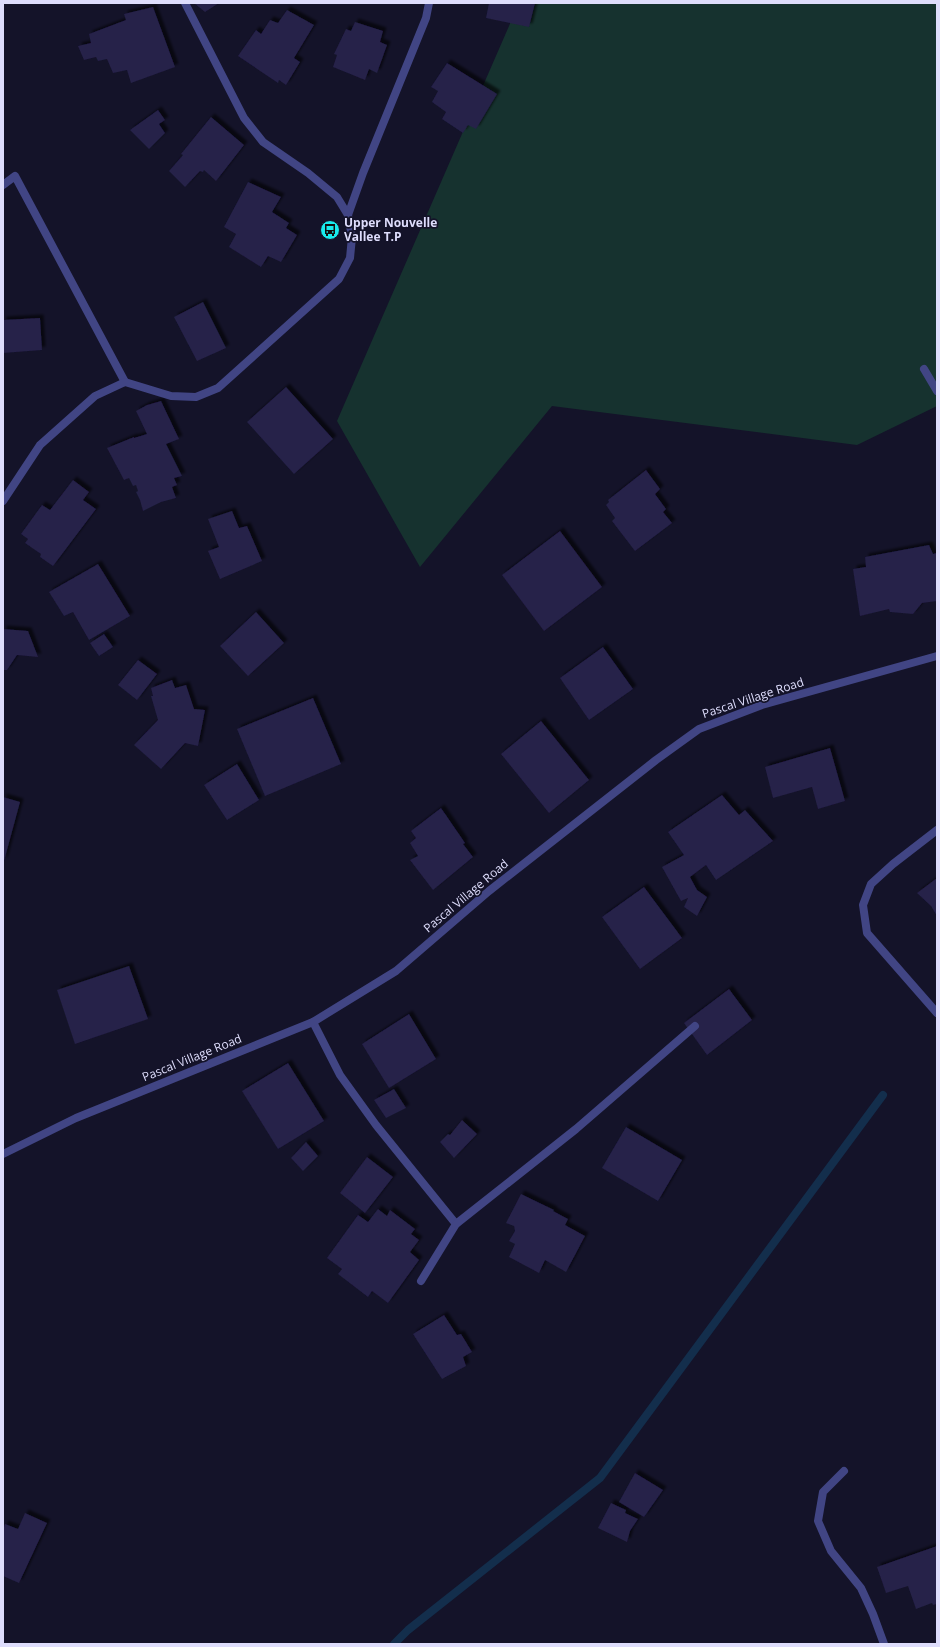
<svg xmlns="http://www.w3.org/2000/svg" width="940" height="1647" viewBox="0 0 940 1647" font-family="'Open Sans',sans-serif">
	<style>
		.green { fill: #16322f }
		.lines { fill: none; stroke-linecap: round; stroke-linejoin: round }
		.stream { stroke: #132e4c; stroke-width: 8 }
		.building { fill: #252048; filter: url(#shadow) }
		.service { stroke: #414584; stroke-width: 8 }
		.minor { stroke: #414584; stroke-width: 8 }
		.labels { text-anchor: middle; stroke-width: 3.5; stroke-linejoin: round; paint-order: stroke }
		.poi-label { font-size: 12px; font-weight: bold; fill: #deddfc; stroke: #141329; text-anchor: start }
		.street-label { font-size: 12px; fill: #deddfc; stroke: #141329 }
	</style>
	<defs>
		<filter id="shadow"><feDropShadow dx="3.5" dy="-3.5" stdDeviation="1" flood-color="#0009"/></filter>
	</defs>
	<rect width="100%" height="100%" fill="#141329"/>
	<path class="green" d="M 519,3 L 937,3 L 937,406 L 857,445 L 552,406 L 420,567 L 337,421 Z"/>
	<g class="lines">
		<path class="stream" d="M 394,1644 L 408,1630 L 600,1478 L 883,1095"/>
	</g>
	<g class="building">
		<path d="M 194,3 L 219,3 L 205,12 Z"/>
		<path d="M 489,3 L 535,3 L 529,27 L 486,18 Z"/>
		<path d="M 153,7 L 175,67 L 131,83 L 127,70 L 113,73 L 107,59 L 98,61 L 96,57 L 84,60 L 78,46 L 91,43 L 89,34 L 126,20 L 124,14 Z"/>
		<path d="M 287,10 L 314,25 L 294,58 L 300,62 L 286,85 L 279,80 L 278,83 L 238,56 L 256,30 L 261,34 L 270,20 L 278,23 Z"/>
		<path d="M 355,22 L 383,31 L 380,42 L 387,45 L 377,73 L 369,69 L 365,80 L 333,67 L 337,55 L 334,54 L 346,29 L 351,31 Z"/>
		<path d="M 447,63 L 497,94 L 476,129 L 468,125 L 463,133 L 442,119 L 446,112 L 432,102 L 438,91 L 431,87 Z"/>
		<path d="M 158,110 L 165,120 L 159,124 L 165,133 L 149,149 L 130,130 Z"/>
		<path d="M 211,117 L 244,145 L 216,181 L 204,170 L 203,172 L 200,171 L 185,187 L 169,171 L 183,155 L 181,154 Z"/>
		<path d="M 248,182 L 281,197 L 272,212 L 289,223 L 286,228 L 297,235 L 281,262 L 268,256 L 261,267 L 229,247 L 236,234 L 224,227 Z"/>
		<path d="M 203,302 L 226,348 L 197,361 L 174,317 Z"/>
		<path d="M 40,318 L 42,350 L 3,353 L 3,320 Z"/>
		<path d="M 286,387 L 333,439 L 294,474 L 247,422 Z"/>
		<path d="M 161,401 L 179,439 L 166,444 L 182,476 L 174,478 L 177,485 L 172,487 L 176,498 L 161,502 L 143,511 L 140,500 L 136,492 L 138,491 L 136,485 L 133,486 L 129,478 L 124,480 L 107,448 L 134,437 L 134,438 L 147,434 L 136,411 L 147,405 Z"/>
		<path d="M 646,470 L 660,489 L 655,494 L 666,509 L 663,512 L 672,523 L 635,551 L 612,521 L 615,518 L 606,505 L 609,502 L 608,500 Z"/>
		<path d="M 73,480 L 89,492 L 83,500 L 96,509 L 53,566 L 40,557 L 41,554 L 25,543 L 28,539 L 21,534 L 42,505 L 50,510 Z"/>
		<path d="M 232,511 L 239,528 L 247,526 L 262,561 L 220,579 L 208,551 L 219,547 L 208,519 Z"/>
		<path d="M 560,531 L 602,587 L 544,631 L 502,575 Z"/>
		<path d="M 929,545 L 933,554 L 937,553 L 937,601 L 922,603 L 913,614 L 890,612 L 889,609 L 860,616 L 853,569 L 866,567 L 865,557 Z"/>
		<path d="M 98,564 L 130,616 L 89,640 L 73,612 L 64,616 L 49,592 Z"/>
		<path d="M 256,612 L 284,643 L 248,676 L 220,646 Z"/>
		<path d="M 3,629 L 28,631 L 38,657 L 17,655 L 7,670 L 3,670 Z"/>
		<path d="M 104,634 L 113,647 L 99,656 L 90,643 Z"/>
		<path d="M 603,647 L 633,689 L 589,720 L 560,678 Z"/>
		<path d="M 138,660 L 157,674 L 137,700 L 118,685 Z"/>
		<path d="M 172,680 L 175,688 L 186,685 L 194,709 L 205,710 L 198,746 L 185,743 L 161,769 L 134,745 L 158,720 L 151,696 L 153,696 L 151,688 Z"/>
		<path d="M 313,698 L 341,764 L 265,796 L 237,729 Z"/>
		<path d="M 541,721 L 589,780 L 549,813 L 501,754 Z"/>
		<path d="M 830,748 L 845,801 L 818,809 L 812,787 L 773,798 L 765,767 Z"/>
		<path d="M 237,764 L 259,800 L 227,820 L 204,785 Z"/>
		<path d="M 722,795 L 739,815 L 745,810 L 773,841 L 716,880 L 706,865 L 690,877 L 697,890 L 707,897 L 697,916 L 684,907 L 688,898 L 681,901 L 662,867 L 684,855 L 668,832 Z"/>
		<path d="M 3,797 L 20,802 L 4,861 L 3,861 Z"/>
		<path d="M 441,808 L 465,843 L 463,844 L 473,857 L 433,890 L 410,860 L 418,856 L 410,843 L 416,838 L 411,831 Z"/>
		<path d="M 937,878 L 937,916 L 931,906 L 917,893 Z"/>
		<path d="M 644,887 L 682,938 L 640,969 L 602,917 Z"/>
		<path d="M 129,966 L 148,1019 L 75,1044 L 57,990 Z"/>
		<path d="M 729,989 L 752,1020 L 707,1055 L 684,1023 Z"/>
		<path d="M 409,1014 L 436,1059 L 389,1088 L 362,1044 Z"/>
		<path d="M 288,1063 L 324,1121 L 278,1149 L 242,1091 Z"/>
		<path d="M 394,1089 L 406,1108 L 386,1118 L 374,1100 Z"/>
		<path d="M 462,1120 L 477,1134 L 454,1158 L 440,1142 L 448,1134 L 450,1135 Z"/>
		<path d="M 626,1127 L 682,1160 L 658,1201 L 602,1168 Z"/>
		<path d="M 306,1142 L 318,1156 L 303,1171 L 291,1158 Z"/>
		<path d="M 367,1157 L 393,1177 L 365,1213 L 340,1193 Z"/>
		<path d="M 521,1194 L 554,1210 L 553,1211 L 568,1219 L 565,1225 L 585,1236 L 566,1272 L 545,1260 L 539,1273 L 509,1257 L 515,1244 L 509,1241 L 515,1231 L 514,1226 L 506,1223 Z"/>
		<path d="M 378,1209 L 387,1216 L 390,1210 L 415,1229 L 411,1234 L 419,1240 L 410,1252 L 419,1260 L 388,1303 L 372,1291 L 368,1297 L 338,1274 L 342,1269 L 327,1258 L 358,1215 L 368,1222 Z"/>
		<path d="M 444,1315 L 457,1335 L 461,1334 L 472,1352 L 463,1357 L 466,1366 L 442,1379 L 413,1334 Z"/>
		<path d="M 635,1473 L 663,1490 L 644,1517 L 619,1502 Z"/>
		<path d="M 611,1503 L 626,1510 L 625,1513 L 638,1519 L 630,1531 L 627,1542 L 598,1528 Z"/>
		<path d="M 25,1513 L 47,1523 L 19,1583 L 3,1576 L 3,1529 L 5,1524 L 18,1529 Z"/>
		<path d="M 937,1546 L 937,1604 L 933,1605 L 932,1603 L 916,1609 L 908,1586 L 886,1593 L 877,1567 Z"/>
	</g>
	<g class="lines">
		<path class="service" d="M 924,369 L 937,391"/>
		<g class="minor">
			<path d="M 3,185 L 15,176 L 125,382"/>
			<path d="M 348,215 L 363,173 L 426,18 L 429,3"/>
			<path d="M 3,501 L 40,445 L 95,396 L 125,382 L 171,396 L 196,397 L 218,388 L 339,279 L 350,258 L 352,237 L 348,215 L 337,197 L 308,173 L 263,142 L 244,118 L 185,3"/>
			<path d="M 937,830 L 893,864 L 871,884 L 863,905 L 867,933 L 937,1013"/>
			<path d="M 313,1022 L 340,1075 L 376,1125 L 456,1224"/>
			<path d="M 3,1154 L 76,1118 L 313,1022 L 396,971 L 489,891 L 656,760 L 699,729 L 762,705 L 937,656"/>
			<path d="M 421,1281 L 456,1224 L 576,1129 L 695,1026"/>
			<path d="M 844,1471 L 823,1492 L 818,1521 L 831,1551 L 861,1588 L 873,1614 L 884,1644"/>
		</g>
	</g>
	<defs>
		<g id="bus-disc" transform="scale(1)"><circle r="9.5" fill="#18ebed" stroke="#141329"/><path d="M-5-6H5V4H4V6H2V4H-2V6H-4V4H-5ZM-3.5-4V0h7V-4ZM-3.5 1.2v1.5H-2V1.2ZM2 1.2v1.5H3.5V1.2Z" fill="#111"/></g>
	</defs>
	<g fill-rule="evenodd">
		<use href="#bus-disc" x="330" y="230"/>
	</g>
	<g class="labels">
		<g class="poi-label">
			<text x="344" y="227">Upper Nouvelle<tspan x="344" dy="14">Vallee T.P</tspan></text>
		</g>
		<g class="street-label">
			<text transform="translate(753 698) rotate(-18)" y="4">Pascal Village Road</text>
			<text transform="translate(466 896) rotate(-40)" y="4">Pascal Village Road</text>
			<text transform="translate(192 1058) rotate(-22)" y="4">Pascal Village Road</text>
		</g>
	</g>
	<rect width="940" height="1647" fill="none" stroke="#deddfc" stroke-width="8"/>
</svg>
